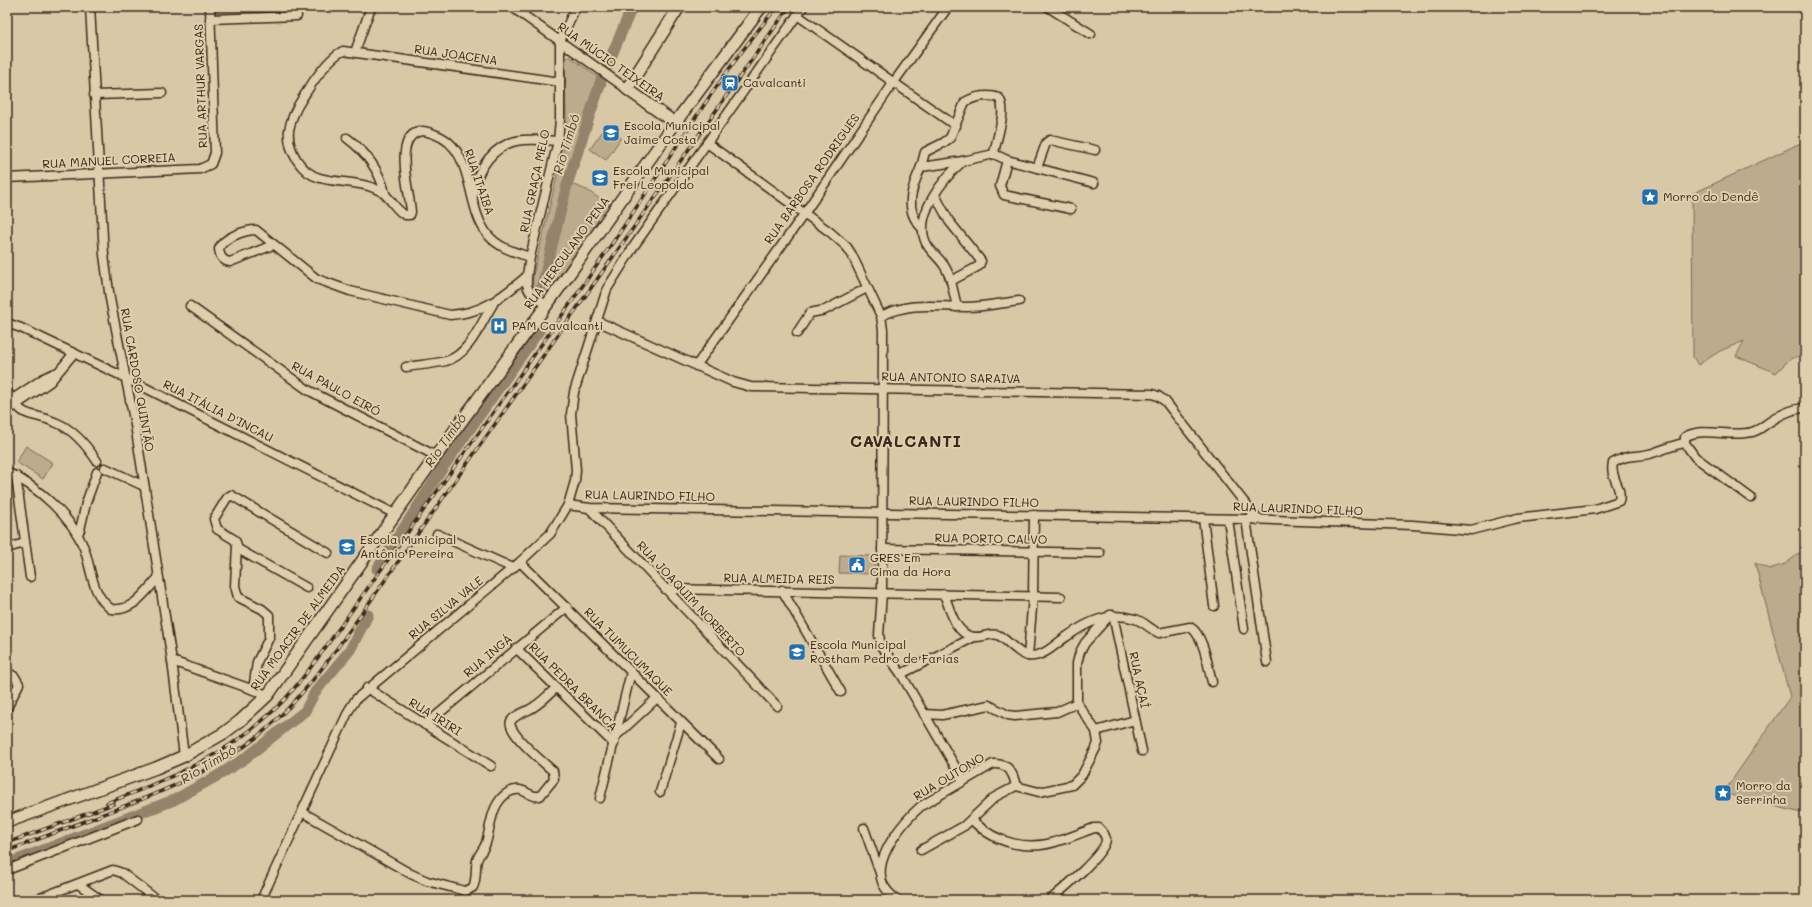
<svg xmlns="http://www.w3.org/2000/svg" width="1812" height="907" viewBox="0 0 1812 907" font-family="Mali,sans-serif">
	<style>
		.green { fill: #bcab8d; stroke: #7c6a56 }
		.lines { fill: none; stroke-linecap: round; stroke-linejoin: round }
		.river { stroke: #94836a; stroke-width: 11 }
		.minor-casing { stroke: #3b2a1e; stroke-width: 11 }
		.major-casing { stroke: #3b2a1e; stroke-width: 14 }
		.minor { stroke: #e0cfac; stroke-width: 8 }
		.major { stroke: #e0cfac; stroke-width: 11 }
		.rail-casing { stroke: #3b2a1e; stroke-width: 3.5 }
		.rail { stroke: #e0cfac; stroke-width: 2; stroke-dasharray: 6; stroke-linecap: butt }
		.labels { text-anchor: middle; stroke-width: 4; stroke-linejoin: round; paint-order: stroke }
		.street-label { font-size: 12px; fill: #3b2a1e; stroke: #e0cfac }
		.poi-label { font-size: 12px; fill: #3b2a1e; stroke: #e0cfac; text-anchor: start }
		.water-label { font-size: 13px; font-style: italic; fill: #4d3c2d; stroke: #e0cfac }
		.district-label { font-size: 16px; font-weight: bold; letter-spacing: 1px; fill: #3b2a1e; stroke: #e0cfac }
	</style>
	<rect width="100%" height="100%" fill="#d9c8a6"/>
	<filter id="ink" filterUnits="userSpaceOnUse"><feTurbulence type="fractalNoise" baseFrequency=".025" numOctaves="2"/><feDisplacementMap in="SourceGraphic" scale="8" xChannelSelector="R" yChannelSelector="G"/><feConvolveMatrix kernelMatrix="1 2 1 2 8 2 1 2 1" color-interpolation-filters="sRGB"/></filter>
	<g filter="url(#ink)">
		<g class="green">
			<path d="M 569,56 L 606,83 L 571,184 L 587,190 L 610,206 L 547,293 L 542,295 C 533,292 532,284 533,275 L 569,127 L 566,122 L 565,61 Z"/>
			<path d="M 605,128 L 621,138 L 606,160 L 590,149 Z"/>
			<path d="M 1805,141 L 1805,354 L 1790,359 L 1776,373 L 1736,356 L 1744,341 L 1720,351 L 1698,365 L 1693,357 L 1692,194 Z"/>
			<path d="M 26,446 L 53,463 L 43,479 L 16,462 Z"/>
			<path d="M 1805,549 L 1805,814 L 1723,793 L 1790,697 L 1755,563 L 1769,569 L 1785,564 Z"/>
			<path d="M 840,555 L 875,556 L 874,574 L 839,573 Z"/>
		</g>
		<g class="lines">
			<g class="river">
				<path d="M 606,69 L 632,7"/>
				<path d="M 541,290 L 567,185 L 602,77"/>
				<path d="M 377,569 L 444,466 L 540,329"/>
				<path d="M 7,864 L 174,800 L 219,775 L 247,757 L 305,711 L 315,692 L 350,650 L 368,615"/>
			</g>
			<g class="minor-casing">
				<g id="minor">
					<path d="M 90,7 L 104,255 L 110,299 L 135,425 L 172,661 L 184,756"/>
					<path d="M 512,7 L 627,89"/>
					<path d="M 1048,7 L 1091,34"/>
					<path d="M 797,15 L 956,126"/>
					<path d="M 210,19 L 297,16"/>
					<path d="M 355,52 L 371,7"/>
					<path d="M 94,95 L 162,93"/>
					<path d="M 347,138 C 366,152 379,169 385,193"/>
					<path d="M 707,143 L 830,232 L 847,247 L 852,255 L 881,316 L 883,330 L 882,593 L 879,635 L 881,646 L 901,674 L 963,780"/>
					<path d="M 994,154 C 996,138 1008,111 999,98 C 989,94 975,96 965,102 L 950,138 L 943,143 L 925,152 L 921,167 L 963,161 L 994,154 L 1007,160 L 1094,183"/>
					<path d="M 1007,160 L 1000,186 L 1004,195 L 1071,209"/>
					<path d="M 921,167 C 912,187 903,210 922,228"/>
					<path d="M 1037,168 L 1046,143 L 1050,140 L 1095,150"/>
					<path d="M 7,178 L 200,169 L 211,164 L 215,153 L 210,7"/>
					<path d="M 935,195 L 949,221 L 981,261 L 979,266 L 951,281 L 957,307"/>
					<path d="M 473,196 C 475,170 495,142 523,140 C 534,139 546,140 558,141"/>
					<path d="M 273,245 L 230,262 C 222,261 220,256 219,249 C 222,238 245,230 256,230 L 317,279 L 350,291 L 450,315 C 484,313 502,297 527,276"/>
					<path d="M 530,257 C 514,252 499,248 488,235 C 464,206 476,148 434,134 C 431,133 426,131 423,131 C 391,133 410,192 411,212 L 410,215 L 405,215 C 392,208 391,194 374,188 C 357,181 338,183 320,178 C 301,173 287,150 289,130 C 291,120 296,108 302,99 C 310,86 329,57 343,51 L 560,82"/>
					<path d="M 951,281 C 949,275 947,269 943,264 C 938,257 930,251 926,243 C 913,215 944,178 963,161"/>
					<path d="M 546,305 C 521,290 526,284 530,257 L 558,141 L 560,119 L 560,41 L 576,7"/>
					<path d="M 190,306 L 308,390 L 436,456"/>
					<path d="M 881,316 C 913,301 933,307 966,307 C 984,307 1001,303 1019,301"/>
					<path d="M 597,321 L 733,382 L 751,387 L 1152,394 L 1158,396 L 1165,401 L 1258,520"/>
					<path d="M 7,323 L 21,328 L 126,378 L 395,514"/>
					<path d="M 797,333 L 810,313 L 825,310 L 867,288"/>
					<path d="M 696,366 L 804,214 L 894,82 L 948,7"/>
					<path d="M 406,367 C 419,365 433,364 446,361 C 469,355 481,323 493,304"/>
					<path d="M 7,391 C 25,422 28,410 57,423 C 74,430 87,446 97,461"/>
					<path d="M 8,402 L 44,378 L 55,373"/>
					<path d="M 7,411 L 50,382 L 74,353"/>
					<path d="M 105,468 L 144,486"/>
					<path d="M 7,472 C 37,486 72,517 84,548 C 92,570 91,594 111,609 C 133,612 145,592 158,578"/>
					<path d="M 16,476 L 30,577"/>
					<path d="M 1751,498 L 1695,457 L 1685,443 L 1685,437 C 1703,426 1731,438 1752,432 C 1757,431 1761,428 1765,425 C 1778,416 1790,409 1805,408"/>
					<path d="M 568,505 L 589,508 L 1246,519 L 1413,525 L 1471,530 L 1518,518 L 1595,509 L 1619,501 C 1623,487 1609,477 1613,463 C 1630,453 1633,458 1649,454 C 1661,451 1672,445 1685,443"/>
					<path d="M 589,508 L 777,706"/>
					<path d="M 1203,518 L 1214,606"/>
					<path d="M 1228,519 L 1244,629"/>
					<path d="M 1246,519 L 1267,662"/>
					<path d="M 77,534 L 80,530 L 86,503 L 97,472"/>
					<path d="M 437,534 L 513,568"/>
					<path d="M 7,548 L 25,543"/>
					<path d="M 238,549 L 307,588"/>
					<path d="M 882,549 L 1100,553"/>
					<path d="M 520,562 L 719,759"/>
					<path d="M 665,589 L 1061,597"/>
					<path d="M 782,590 L 841,692"/>
					<path d="M 944,594 C 950,609 955,634 973,637 C 982,638 989,633 998,635 C 1008,640 1016,653 1028,656 C 1043,658 1055,644 1066,637 C 1087,622 1109,611 1135,619 C 1143,621 1150,629 1159,633 L 1190,627 C 1204,635 1208,667 1212,682"/>
					<path d="M 1110,615 L 1085,643 L 1080,652 L 1077,663 L 1077,703 L 1096,731 L 1135,720"/>
					<path d="M 1113,615 L 1142,751"/>
					<path d="M 516,648 L 614,744"/>
					<path d="M 1028,656 L 1033,596 L 1034,515"/>
					<path d="M 172,661 L 268,695"/>
					<path d="M 7,672 L 15,677 L 19,684 L 7,708"/>
					<path d="M 901,674 L 974,637"/>
					<path d="M 367,688 L 491,766"/>
					<path d="M 253,690 L 257,662 L 269,638 L 269,615 L 262,609 L 238,597 L 235,586 L 237,545 L 235,540 L 217,529 L 214,519 L 227,498 L 231,495 L 328,553"/>
					<path d="M 924,714 L 942,715 L 989,705 L 1008,715 L 1015,716 L 1057,712 L 1077,703"/>
					<path d="M 425,725 L 567,607"/>
					<path d="M 616,736 L 657,698"/>
					<path d="M 660,792 L 681,723"/>
					<path d="M 600,798 L 631,672"/>
					<path d="M 302,812 L 411,874 L 427,881 L 465,891 C 468,890 471,889 473,887 C 477,880 475,867 477,860 C 479,854 484,849 486,843 C 491,826 491,802 509,792 C 524,784 529,799 540,796 L 554,779 L 553,771 C 545,764 505,731 511,721 C 516,713 528,712 535,706 C 543,701 549,694 556,688"/>
					<path d="M 972,820 C 996,844 1029,852 1061,840 C 1072,837 1083,832 1094,828 L 1099,828 C 1102,831 1105,834 1106,839 C 1107,852 1061,891 1050,900"/>
					<path d="M 864,828 L 881,876"/>
					<path d="M 921,850 L 964,826 L 995,797 L 1016,786 L 1039,792 L 1072,785 L 1082,775 L 1096,748 L 1098,743 L 1096,731"/>
					<path d="M 7,870 L 138,819"/>
					<path d="M 78,884 L 101,900"/>
					<path d="M 35,900 L 113,870 L 122,873 L 157,900"/>
					<path d="M 261,900 L 349,710 L 356,699 L 520,562 L 550,534 L 557,523 L 568,505 L 575,481 L 576,470 L 571,414 L 574,392 L 607,289 L 634,246 L 803,7"/>
					<path d="M 897,900 C 890,894 883,888 881,878 C 877,853 904,821 921,806 L 993,764 C 1008,763 1013,772 1016,786"/>
				</g>
			</g>
			<g class="major-casing">
				<g id="major">
					<path d="M 675,123 L 627,89 L 679,7"/>
					<path d="M 7,822 L 156,768 L 184,756 L 224,733 L 240,721 L 268,695 L 436,456 L 562,284 L 675,123 L 761,7"/>
				</g>
			</g>
			<use href="#minor" class="minor"/>
			<use href="#major" class="major"/>
			<g class="rail-casing">
				<g id="rail">
					<path d="M 107,803 C 172,778 235,752 284,700 C 305,677 322,652 340,627 C 430,501 521,375 609,248 C 665,167 714,82 777,7"/>
					<path d="M 7,843 L 113,804"/>
					<path d="M 7,851 C 41,838 75,825 109,812 C 162,792 212,772 257,737 C 289,711 314,680 338,647 L 789,7"/>
				</g>
			</g>
			<use href="#rail" class="rail"/>
		</g>
	</g>
	<defs>
		<g id="station-square" transform="scale(0.9)"><rect x="-9" y="-9" width="18" height="18" rx="4" fill="#1f6fb2" stroke="#e0cfac"/><path d="M-3-6H3Q5-6 5-4V2Q5 4 3 4L4.5 6H3L1.5 4h-3L-3 6H-4.5L-3 4Q-5 4-5 2V-4Q-5-6-3-6ZM-3.5-4v3h7v-3ZM-3.5 1v1.5H-2V1ZM2 1v1.5H3.5V1Z" fill="#fff"/></g>
		<g id="school-square" transform="scale(0.9)"><rect x="-9" y="-9" width="18" height="18" rx="4" fill="#1f6fb2" stroke="#e0cfac"/><path d="M0-5L7-2L0 1L-7-2ZM-4 1L0 2.5L4 1V4Q0 6-4 4Z" fill="#fff"/></g>
		<g id="sight-square" transform="scale(0.9)"><rect x="-9" y="-9" width="18" height="18" rx="4" fill="#1f6fb2" stroke="#e0cfac"/><path d="M0-6L1.8-2.2L6-1.7L2.9 1.2L3.7 5.4L0 3.3L-3.7 5.4L-2.9 1.2L-6-1.7L-1.8-2.2Z" fill="#fff"/></g>
		<g id="hospital-square" transform="scale(0.9)"><rect x="-9" y="-9" width="18" height="18" rx="4" fill="#1f6fb2" stroke="#e0cfac"/><path d="M-5-5h3v3.5h4V-5h3V5h-3V1.5h-4V5h-3Z" fill="#fff"/></g>
		<g id="civic-square" transform="scale(0.9)"><rect x="-9" y="-9" width="18" height="18" rx="4" fill="#1f6fb2" stroke="#e0cfac"/><path d="M-.6-6.5H3V-4.5H.6V-3L4-1V1h2V6H-6V1h2V-1L-.6-3ZM-1.2 2.5V6h2.4V2.5Z" fill="#fff"/></g>
	</defs>
	<g fill-rule="evenodd">
		<use href="#station-square" x="730" y="83"/>
		<use href="#school-square" x="611" y="133"/>
		<use href="#school-square" x="600" y="178"/>
		<use href="#sight-square" x="1650" y="197"/>
		<use href="#hospital-square" x="499" y="326"/>
		<use href="#school-square" x="347" y="547"/>
		<use href="#civic-square" x="857" y="565"/>
		<use href="#school-square" x="797" y="652"/>
		<use href="#sight-square" x="1723" y="793"/>
	</g>
	<g class="labels">
		<g class="street-label">
			<text transform="translate(456 55) rotate(8)" y="4">RUA JOACENA</text>
			<text transform="translate(611 62) rotate(35)" y="4">RUA MÚCIO TEIXEIRA</text>
			<text transform="translate(201 86) rotate(-92)" y="4">RUA ARTHUR VARGAS</text>
			<text transform="translate(109 161) rotate(-3)" y="4">RUA MANUEL CORREIA</text>
			<text transform="translate(812 179) rotate(-55)" y="4">RUA BARBOSA RODRIGUES</text>
			<text transform="translate(535 181) rotate(-78)" y="4">RUA GRAÇA MELO</text>
			<text transform="translate(479 182) rotate(71)" y="4">RUA ITAIBA</text>
			<text transform="translate(567 253) rotate(-54)" y="4">RUA HERCULANO PENA</text>
			<text transform="translate(951 378) rotate(1)" y="4">RUA ANTONIO SARAIVA</text>
			<text transform="translate(137 380) rotate(80)" y="4">RUA CARDOSO QUINTÃO</text>
			<text transform="translate(336 389) rotate(29)" y="4">RUA PAULO EIRÓ</text>
			<text transform="translate(218 411) rotate(27)" y="4">RUA ITÁLIA D'INCAU</text>
			<text transform="translate(650 496) rotate(1)" y="4">RUA LAURINDO FILHO</text>
			<text transform="translate(974 502) rotate(1)" y="4">RUA LAURINDO FILHO</text>
			<text transform="translate(1298 509) rotate(2)" y="4">RUA LAURINDO FILHO</text>
			<text transform="translate(991 539) rotate(1)" y="4">RUA PORTO CALVO</text>
			<text transform="translate(779 579) rotate(1)" y="4">RUA ALMEIDA REIS</text>
			<text transform="translate(691 599) rotate(47)" y="4">RUA JOAQUIM NORBERTO</text>
			<text transform="translate(446 608) rotate(-39)" y="4">RUA SILVA VALE</text>
			<text transform="translate(298 628) rotate(-54)" y="4">RUA MOACIR DE ALMEIDA</text>
			<text transform="translate(628 652) rotate(45)" y="4">RUA TUMUCUMAQUE</text>
			<text transform="translate(488 656) rotate(-40)" y="4">RUA INGÁ</text>
			<text transform="translate(1139 680) rotate(78)" y="4">RUA AÇAÍ</text>
			<text transform="translate(573 687) rotate(45)" y="4">RUA PEDRA BRANCA</text>
			<text transform="translate(435 717) rotate(32)" y="4">RUA IRIRI</text>
			<text transform="translate(949 777) rotate(-31)" y="4">RUA OUTONO</text>
		</g>
		<g class="poi-label">
			<text x="743" y="87">Cavalcanti</text>
			<text x="624" y="130">Escola Municipal<tspan x="624" dy="14">Jaime Costa</tspan></text>
			<text x="613" y="175">Escola Municipal<tspan x="613" dy="14">Frei Leopoldo</tspan></text>
			<text x="1663" y="201">Morro do Dendê</text>
			<text x="512" y="330">PAM Cavalcanti</text>
			<text x="360" y="544">Escola Municipal<tspan x="360" dy="14">Antônio Pereira</tspan></text>
			<text x="870" y="562">GRES Em<tspan x="870" dy="14">Cima da Hora</tspan></text>
			<text x="810" y="649">Escola Municipal<tspan x="810" dy="14">Rostham Pedro de Farias</tspan></text>
			<text x="1736" y="790">Morro da<tspan x="1736" dy="14">Serrinha</tspan></text>
		</g>
		<g class="water-label">
			<text transform="translate(566 144) rotate(-73)" y="5">Rio Timbó</text>
			<text transform="translate(445 440) rotate(-55)" y="5">Rio Timbó</text>
			<text transform="translate(208 764) rotate(-31)" y="5">Rio Timbó</text>
		</g>
		<g class="district-label">
			<text x="906" y="447">CAVALCANTI</text>
		</g>
	</g>
	<rect width="1812" height="907" fill="none" stroke="#e0cfac" stroke-width="24"/>
	<rect x="12" y="12" width="1788" height="883" fill="none" stroke="#3b2a1e" stroke-width="1.5" filter="url(#ink)"/>
</svg>
